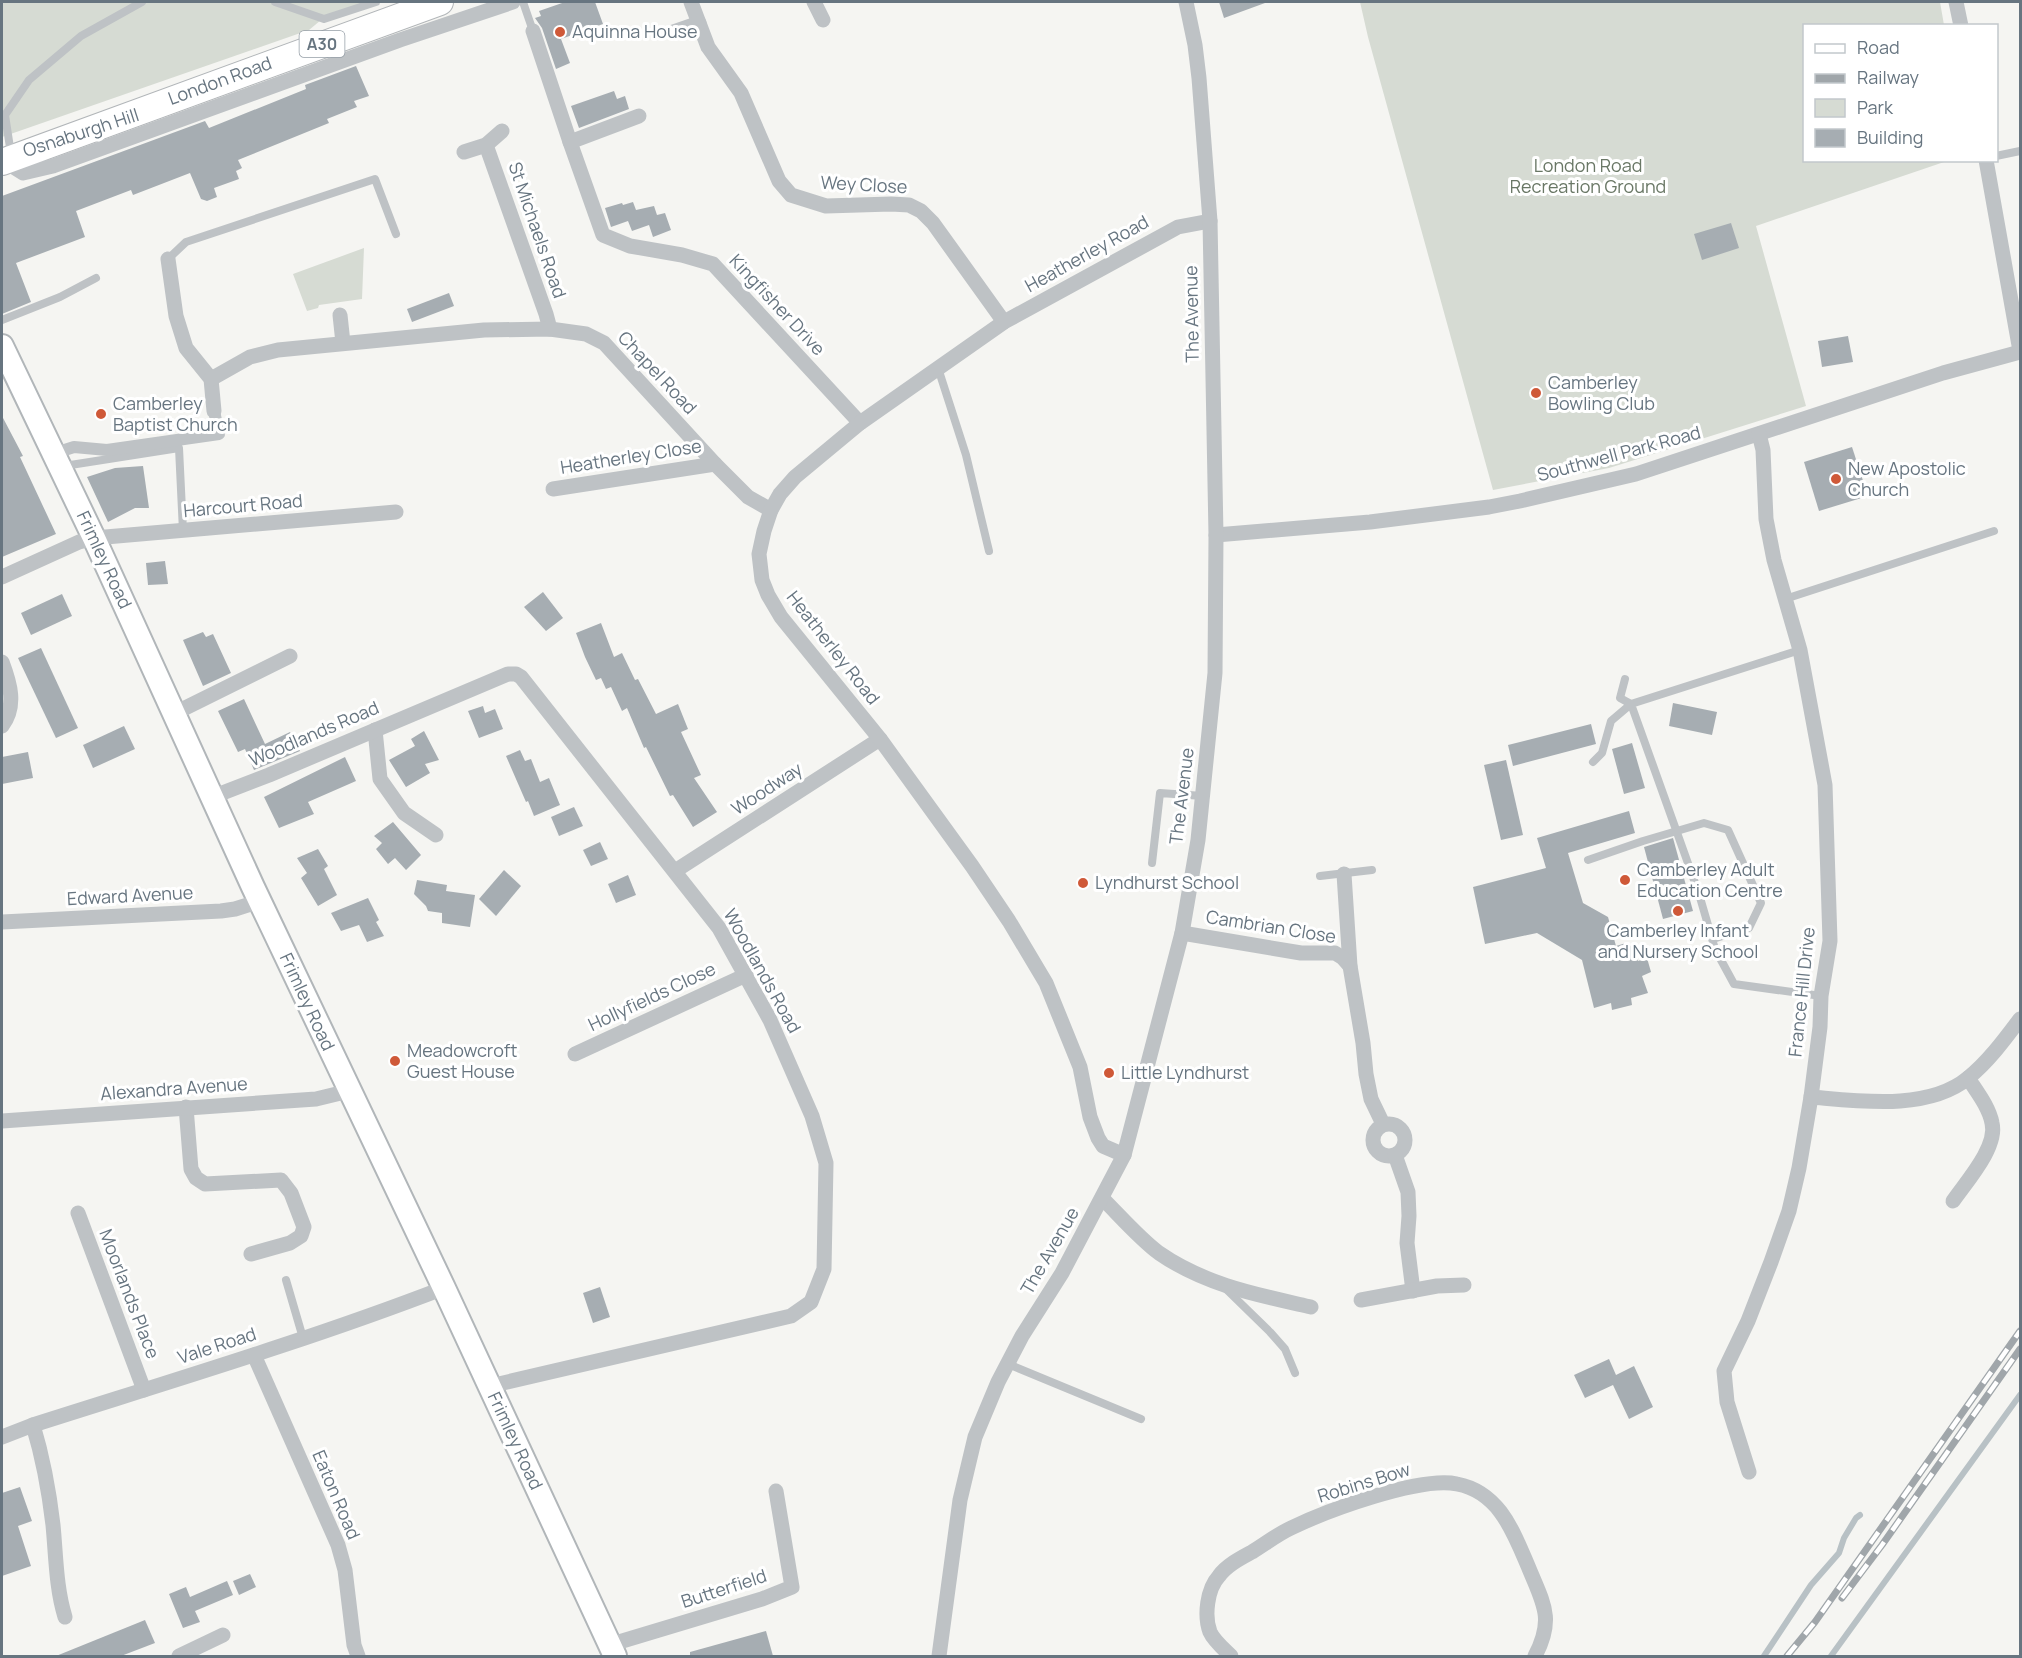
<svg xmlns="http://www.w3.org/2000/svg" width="2022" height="1658" viewBox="0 0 2022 1658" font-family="Manrope,sans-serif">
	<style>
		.green { fill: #d6dbd3 }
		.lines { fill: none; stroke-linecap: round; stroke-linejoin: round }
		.stream { stroke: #b8c1c5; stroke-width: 6 }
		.building { fill: #a6adb2 }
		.secondary-casing { stroke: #b1b6b9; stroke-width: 26 }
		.primary-casing { stroke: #b2b6b9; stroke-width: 28 }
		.service { stroke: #bec2c5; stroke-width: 8 }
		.pedestrian { stroke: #bec2c5; stroke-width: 12 }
		.minor { stroke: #bec2c5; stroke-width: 15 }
		.secondary { stroke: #fff; stroke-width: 22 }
		.primary { stroke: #fff; stroke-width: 26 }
		.rail-casing { stroke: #a0a6aa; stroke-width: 7 }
		.rail { stroke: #fff; stroke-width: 4.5; stroke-dasharray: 14; stroke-linecap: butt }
		.poi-dot { fill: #cf5938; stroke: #fff; stroke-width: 2 }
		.labels { text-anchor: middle; stroke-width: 6; stroke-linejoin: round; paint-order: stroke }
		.shield { fill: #fff; stroke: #959ea6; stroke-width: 1.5 }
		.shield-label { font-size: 16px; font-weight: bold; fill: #677580 }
		.poi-label { font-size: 18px; fill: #677580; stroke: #fff; text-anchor: start }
		.street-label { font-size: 18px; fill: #677580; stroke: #fff }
		.park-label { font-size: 18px; fill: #697765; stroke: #fff }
	</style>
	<rect width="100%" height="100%" fill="#f5f5f2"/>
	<g class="green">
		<path d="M 2,2 L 367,2 L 327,15 L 309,30 L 2,137 Z"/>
		<path d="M 1360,2 L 1940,2 L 1944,25 L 1804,26 L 1804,160 L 1947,161 L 1756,226 L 1806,406 L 1609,468 L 1493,490 L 1368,37 Z"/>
		<path d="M 364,248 L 362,299 L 319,305 L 318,308 L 307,311 L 293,274 Z"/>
	</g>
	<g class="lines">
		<g class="stream">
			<path d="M 1764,1656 L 1811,1585 L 1839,1553 L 1844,1538 L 1856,1518 L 1860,1515"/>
			<path d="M 1831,1656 L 2020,1395"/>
		</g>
	</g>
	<g class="building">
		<path d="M 565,2 L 595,2 L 603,24 L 561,39 L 570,63 L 556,69 L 542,28 L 535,18 L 541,16 L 539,11 Z"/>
		<path d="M 1219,2 L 1265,2 L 1265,3 L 1224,18 Z"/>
		<path d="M 356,66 L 369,96 L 354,101 L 357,107 L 327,119 L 329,123 L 238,160 L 242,168 L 236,171 L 239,179 L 214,188 L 217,197 L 207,201 L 201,199 L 190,173 L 133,195 L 131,190 L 76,211 L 85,237 L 16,263 L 31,302 L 2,314 L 2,196 L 205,121 L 209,128 L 306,89 L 305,85 Z"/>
		<path d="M 614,91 L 617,99 L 625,96 L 629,109 L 579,128 L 571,106 Z"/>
		<path d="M 633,202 L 636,210 L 654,206 L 657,215 L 665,213 L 671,230 L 653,237 L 649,225 L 632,231 L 628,221 L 611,227 L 605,208 L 622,203 L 623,205 Z"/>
		<path d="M 1731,223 L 1739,248 L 1702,260 L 1694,234 Z"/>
		<path d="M 449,293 L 454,306 L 412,322 L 407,309 Z"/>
		<path d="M 1848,336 L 1853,362 L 1822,367 L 1818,341 Z"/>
		<path d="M 2,416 L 23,456 L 20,457 L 56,534 L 2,557 Z"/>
		<path d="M 1852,447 L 1868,496 L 1819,511 L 1804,462 Z"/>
		<path d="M 143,466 L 149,508 L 135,508 L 108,522 L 87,477 L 115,468 Z"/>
		<path d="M 165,561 L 168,584 L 148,585 L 146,563 Z"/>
		<path d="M 543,592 L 563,618 L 546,631 L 524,607 Z"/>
		<path d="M 62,594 L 72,616 L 31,635 L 21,613 Z"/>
		<path d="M 601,623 L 614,657 L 622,653 L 635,680 L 638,679 L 656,714 L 678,704 L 688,729 L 681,732 L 701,775 L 694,778 L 717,812 L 693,827 L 673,795 L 670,796 L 646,747 L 644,748 L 627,708 L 622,711 L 611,687 L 606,689 L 601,678 L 596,680 L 585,657 L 576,633 Z"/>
		<path d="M 203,632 L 206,637 L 213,634 L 231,673 L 203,686 L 183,640 Z"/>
		<path d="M 41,648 L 78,728 L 56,738 L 18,658 Z"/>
		<path d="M 244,699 L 265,744 L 290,732 L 300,751 L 254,770 L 245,749 L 238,752 L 218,711 Z"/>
		<path d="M 1673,703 L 1717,712 L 1712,735 L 1669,726 Z"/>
		<path d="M 483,706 L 485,713 L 495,709 L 503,729 L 479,738 L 468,711 Z"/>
		<path d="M 1591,724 L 1596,744 L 1513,766 L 1508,745 Z"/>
		<path d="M 124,726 L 135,749 L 93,768 L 83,745 Z"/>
		<path d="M 424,731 L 439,760 L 425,764 L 430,773 L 406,787 L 389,760 L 415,746 L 411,739 Z"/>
		<path d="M 1632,743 L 1645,788 L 1624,794 L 1612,749 Z"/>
		<path d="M 520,750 L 525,761 L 531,759 L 540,782 L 549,778 L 560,805 L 534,816 L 528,801 L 526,802 L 506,756 Z"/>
		<path d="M 28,752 L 33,778 L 2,784 L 2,757 Z"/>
		<path d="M 345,757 L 356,781 L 308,802 L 314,814 L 279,828 L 264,797 Z"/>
		<path d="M 1506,760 L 1523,835 L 1501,840 L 1484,765 Z"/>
		<path d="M 574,807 L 583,826 L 559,836 L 551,817 Z"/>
		<path d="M 1629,811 L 1635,833 L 1568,853 L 1583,903 L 1608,917 L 1616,946 L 1626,943 L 1636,949 L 1638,961 L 1647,958 L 1651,972 L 1642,976 L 1648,993 L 1631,998 L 1632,1005 L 1612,1010 L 1611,1003 L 1594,1008 L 1582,960 L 1537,933 L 1485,944 L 1473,887 L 1546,868 L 1537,838 Z"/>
		<path d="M 393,822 L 421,855 L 406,870 L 395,858 L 388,864 L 376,849 L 382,843 L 374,836 Z"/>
		<path d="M 1673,838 L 1693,911 L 1663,919 L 1644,847 Z"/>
		<path d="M 600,842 L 608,859 L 591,866 L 583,850 Z"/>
		<path d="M 318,849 L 328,866 L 324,869 L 337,895 L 318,906 L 301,878 L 307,873 L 297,858 Z"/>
		<path d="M 504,870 L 521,886 L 496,916 L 479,899 Z"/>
		<path d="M 628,875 L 636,895 L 616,903 L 608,884 Z"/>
		<path d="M 417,880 L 447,885 L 446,891 L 475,895 L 470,927 L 442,923 L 442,913 L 428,911 L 426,906 L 414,894 Z"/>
		<path d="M 368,898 L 379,920 L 376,922 L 384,936 L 367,942 L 359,925 L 341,931 L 331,913 Z"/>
		<path d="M 600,1287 L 610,1317 L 593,1323 L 583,1293 Z"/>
		<path d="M 1609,1359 L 1616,1375 L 1634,1366 L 1653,1407 L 1629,1419 L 1613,1385 L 1585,1398 L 1574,1375 Z"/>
		<path d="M 20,1487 L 32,1521 L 18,1526 L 31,1566 L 2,1576 L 2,1493 Z"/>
		<path d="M 250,1574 L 256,1587 L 239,1595 L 233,1581 Z"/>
		<path d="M 227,1581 L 233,1595 L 195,1611 L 200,1622 L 183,1628 L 169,1594 L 186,1587 L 190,1597 Z"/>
		<path d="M 145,1620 L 155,1643 L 121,1656 L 56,1656 Z"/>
		<path d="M 766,1631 L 773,1656 L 690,1656 L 690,1652 Z"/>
	</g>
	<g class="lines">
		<g class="secondary-casing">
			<path id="secondary" d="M 2,346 L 94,538 L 253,887 L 444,1288 L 615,1656"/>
		</g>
		<g class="primary-casing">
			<path id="primary" d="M 2,162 L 440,2"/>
		</g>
		<g class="service">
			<path d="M 275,2 L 324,19 L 376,2"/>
			<path d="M 523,2 L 533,31"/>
			<path d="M 11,154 L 5,115 L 29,80 L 81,36 L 142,2"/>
			<path d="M 1996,156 L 2020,151"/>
			<path d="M 168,259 L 186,242 L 375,179 L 396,234"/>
			<path d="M 2,320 L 60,297 L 96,278"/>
			<path d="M 938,368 L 966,455 L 989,551"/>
			<path d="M 64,466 L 179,448 L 183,531"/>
			<path d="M 1785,599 L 1994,531"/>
			<path d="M 1800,650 L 1631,704 L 1699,894 L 1715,949 L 1734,984 L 1821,996"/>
			<path d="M 1593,762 L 1602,753 L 1611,721 L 1631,704 L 1620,698 L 1625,679"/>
			<path d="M 1588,860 L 1643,841 L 1704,823 L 1728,830 L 1761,903 L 1749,928 L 1713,939"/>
			<path d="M 1152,863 L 1160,793 L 1203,796"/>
			<path d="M 1320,876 L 1372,870"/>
			<path d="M 286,1280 L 303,1338"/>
			<path d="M 1227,1290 L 1270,1332 L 1285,1349 L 1295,1373"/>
			<path d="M 1008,1364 L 1141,1419"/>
		</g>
		<path class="pedestrian" d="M 52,454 L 74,447 L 107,450 L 219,434 L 214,411"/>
		<g class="minor">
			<path d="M 691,2 L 708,47 L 741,93 L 779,181 L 791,195 L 826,206 L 891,204 L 909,205 L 921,211 L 933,223 L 1004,322"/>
			<path d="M 814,2 L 823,20"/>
			<path d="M 1956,2 L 1961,26"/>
			<path d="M 533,31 L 570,142 L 603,235 L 630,246 L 682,255 L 713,264 L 860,423"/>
			<path d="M 673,32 L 699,23"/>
			<path d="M 570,142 L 639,116"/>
			<path d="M 486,145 L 546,314 L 550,329"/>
			<path d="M 464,152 L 486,145 L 502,131"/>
			<path d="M 1986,160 L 2020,351"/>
			<path d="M 4,161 L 23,173 L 53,166 L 400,40 L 513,2"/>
			<path d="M 168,259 L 176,316 L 186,348 L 211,379 L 214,411"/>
			<path d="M 340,315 L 343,343"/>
			<path d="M 211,379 L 250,357 L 278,350 L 484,330 L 550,329 L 586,334 L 604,343 L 715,464 L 748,497 L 771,510"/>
			<path d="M 553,489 L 715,464"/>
			<path d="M 1216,535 L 1370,522 L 1489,507 L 1520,501 L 1636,474 L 1943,373 L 2020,352"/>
			<path d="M 2,577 L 79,542 L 94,538 L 396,512"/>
			<path d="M 2,662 C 10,683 17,706 2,726"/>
			<path d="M 175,713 L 290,656"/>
			<path d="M 375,730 L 380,779 L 404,813 L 436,835"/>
			<path d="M 212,797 L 269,775 L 508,674 L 516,674 L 521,677 L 719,928 L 770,1020 L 812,1116 L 826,1163 L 824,1269 L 811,1302 L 791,1316 L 490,1386"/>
			<path d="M 675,871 L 880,739"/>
			<path d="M 1344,874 L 1350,966 L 1363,1043 L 1366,1074 L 1371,1099 L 1383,1124"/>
			<path d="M 2,922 L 221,911 L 235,909 L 260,901"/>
			<path d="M 1182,933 L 1301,953 L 1335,953 L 1343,958 L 1350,966"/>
			<path d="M 575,1054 L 746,975"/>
			<path d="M 1811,1097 C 1859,1101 1928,1111 1968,1078 C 1988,1062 2005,1039 2020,1019"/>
			<path d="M 186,1107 L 191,1169 L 196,1178 L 205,1184 L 281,1180 L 291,1193 L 304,1227 L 301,1236 L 290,1243 L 251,1254"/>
			<path d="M 2,1121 L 316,1099 L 349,1091"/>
			<circle cx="1389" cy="1140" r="16"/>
			<path d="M 1124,1155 L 1103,1146 L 1098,1138 L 1090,1117 L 1080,1067 L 1046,983 L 1009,921 L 972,866 L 880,739 L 781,617 L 768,595 L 762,580 L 759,554 L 764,531 L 771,510 L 780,494 L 795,477 L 860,423 L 1004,322 L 1178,227 L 1210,221"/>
			<path d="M 1395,1155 L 1408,1192 L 1409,1216 L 1407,1243 L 1413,1291"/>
			<path d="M 1103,1199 C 1120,1216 1140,1239 1159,1253 C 1205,1285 1258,1295 1311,1307"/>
			<path d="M 1953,1201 C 1966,1182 1998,1147 1992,1123 C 1989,1107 1977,1092 1968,1078"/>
			<path d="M 78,1213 L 144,1390"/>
			<path d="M 1361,1300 L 1437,1286 L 1464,1285"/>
			<path d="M 254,1355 L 338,1545 L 345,1570 L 354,1645 L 358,1656"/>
			<path d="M 33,1425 C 43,1458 49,1491 53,1525 C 56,1556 56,1588 65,1617"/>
			<path d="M 2,1437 L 33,1425 C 171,1381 309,1340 444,1288"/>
			<path d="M 1749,1472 L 1727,1402 L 1724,1371 L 1748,1321 L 1771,1262 L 1789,1211 L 1799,1168 L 1811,1097 L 1820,1027 L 1821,996 L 1830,941 L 1825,785 L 1800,650 L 1774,560 L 1766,519 L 1763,450 L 1759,434"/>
			<path d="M 609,1645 L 762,1599 L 792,1587 L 776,1491"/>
			<path d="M 179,1656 L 223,1635"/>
			<path d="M 939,1656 L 960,1500 L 975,1437 L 998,1382 L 1022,1336 L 1062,1273 L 1124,1155 L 1182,933 L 1198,840 L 1215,673 L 1216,535 L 1210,221 L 1199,78 L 1195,45 L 1186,2"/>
			<path d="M 1231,1656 C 1225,1650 1214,1641 1210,1632 C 1204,1616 1207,1589 1219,1576 C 1227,1565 1241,1558 1252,1552 C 1265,1544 1278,1534 1291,1528 C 1326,1511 1420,1476 1457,1484 C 1499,1492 1513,1531 1528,1566 C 1543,1603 1555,1618 1535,1656"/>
		</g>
		<use href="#secondary" class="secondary"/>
		<use href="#primary" class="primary"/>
		<g class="rail-casing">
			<g id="rail">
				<path d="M 1842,1598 L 1882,1545 L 2020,1349"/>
				<path d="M 1787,1656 L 1815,1622 L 2020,1331"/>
			</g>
		</g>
		<use href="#rail" class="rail"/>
	</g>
	<g class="poi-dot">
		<circle cx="560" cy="32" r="6"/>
		<circle cx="1536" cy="393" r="6"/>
		<circle cx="101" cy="414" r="6"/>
		<circle cx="1836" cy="479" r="6"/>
		<circle cx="1625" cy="880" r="6"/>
		<circle cx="1083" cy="883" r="6"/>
		<circle cx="1678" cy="911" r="6"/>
		<circle cx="395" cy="1061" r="6"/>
		<circle cx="1109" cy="1073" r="6"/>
	</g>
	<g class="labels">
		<rect class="shield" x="299.5" y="31" width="45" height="26" rx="4.5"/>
		<g class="shield-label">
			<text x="322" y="50">A30</text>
		</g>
		<g class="poi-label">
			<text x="572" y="38">Aquinna House</text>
			<text x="1548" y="389">Camberley<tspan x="1548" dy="21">Bowling Club</tspan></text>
			<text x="113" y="410">Camberley<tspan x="113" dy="21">Baptist Church</tspan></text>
			<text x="1848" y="475">New Apostolic<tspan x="1848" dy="21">Church</tspan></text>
			<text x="1637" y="876">Camberley Adult<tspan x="1637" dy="21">Education Centre</tspan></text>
			<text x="1095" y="889">Lyndhurst School</text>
			<text x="1678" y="937" text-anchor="middle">Camberley Infant<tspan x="1678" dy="21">and Nursery School</tspan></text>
			<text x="407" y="1057">Meadowcroft<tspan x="407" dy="21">Guest House</tspan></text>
			<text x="1121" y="1079">Little Lyndhurst</text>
		</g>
		<g class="street-label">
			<text transform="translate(220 81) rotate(-20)" y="6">London Road</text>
			<text transform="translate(81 133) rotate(-18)" y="6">Osnaburgh Hill</text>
			<text transform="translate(864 185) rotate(3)" y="6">Wey Close</text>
			<text transform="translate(537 230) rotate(71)" y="6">St Michaels Road</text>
			<text transform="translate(1087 254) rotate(-29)" y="6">Heatherley Road</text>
			<text transform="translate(777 305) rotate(47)" y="6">Kingfisher Drive</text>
			<text transform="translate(1192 314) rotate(-91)" y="6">The Avenue</text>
			<text transform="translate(657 373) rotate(47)" y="6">Chapel Road</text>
			<text transform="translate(1619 454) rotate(-15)" y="6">Southwell Park Road</text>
			<text transform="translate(631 457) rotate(-9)" y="6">Heatherley Close</text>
			<text transform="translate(243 506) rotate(-5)" y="6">Harcourt Road</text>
			<text transform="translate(104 560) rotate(65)" y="6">Frimley Road</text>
			<text transform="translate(833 648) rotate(52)" y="6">Heatherley Road</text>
			<text transform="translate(314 734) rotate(-23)" y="6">Woodlands Road</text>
			<text transform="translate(767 789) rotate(-33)" y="6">Woodway</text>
			<text transform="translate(1182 796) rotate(-83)" y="6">The Avenue</text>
			<text transform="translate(130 896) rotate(-3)" y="6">Edward Avenue</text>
			<text transform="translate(1271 927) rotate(9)" y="6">Cambrian Close</text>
			<text transform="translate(762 971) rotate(61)" y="6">Woodlands Road</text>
			<text transform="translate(1802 992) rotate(-84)" y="6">France Hill Drive</text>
			<text transform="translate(652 997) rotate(-25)" y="6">Hollyfields Close</text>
			<text transform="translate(307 1002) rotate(65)" y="6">Frimley Road</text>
			<text transform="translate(174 1089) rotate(-4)" y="6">Alexandra Avenue</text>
			<text transform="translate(1050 1251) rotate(-60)" y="6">The Avenue</text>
			<text transform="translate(129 1294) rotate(69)" y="6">Moorlands Place</text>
			<text transform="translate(217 1346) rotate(-18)" y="6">Vale Road</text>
			<text transform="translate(515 1441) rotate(65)" y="6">Frimley Road</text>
			<text transform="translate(1364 1483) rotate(-17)" y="6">Robins Bow</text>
			<text transform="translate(336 1495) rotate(67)" y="6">Eaton Road</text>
			<text transform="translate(724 1589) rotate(-18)" y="6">Butterfield</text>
		</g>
		<g class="park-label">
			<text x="1588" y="172">London Road<tspan x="1588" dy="21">Recreation Ground</tspan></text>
		</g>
	</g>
	<rect width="2022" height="1658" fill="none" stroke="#677580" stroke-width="6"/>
	<rect x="1803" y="24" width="195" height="138" fill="#ffffff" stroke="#c2c8cc" stroke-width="1.5"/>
	<rect x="1815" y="44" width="30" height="9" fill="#ffffff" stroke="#c2c8cc" stroke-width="1.5"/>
	<text x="1857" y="54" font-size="18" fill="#677580">Road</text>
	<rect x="1815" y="74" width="30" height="9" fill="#a0a6aa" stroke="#c2c8cc" stroke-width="1.5"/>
	<text x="1857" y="84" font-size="18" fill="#677580">Railway</text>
	<rect x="1815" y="99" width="30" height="18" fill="#d6dbd3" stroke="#c2c8cc" stroke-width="1.5"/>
	<text x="1857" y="114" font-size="18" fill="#677580">Park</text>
	<rect x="1815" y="129" width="30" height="18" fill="#a6adb2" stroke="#c2c8cc" stroke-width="1.5"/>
	<text x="1857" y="144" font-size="18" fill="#677580">Building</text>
</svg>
